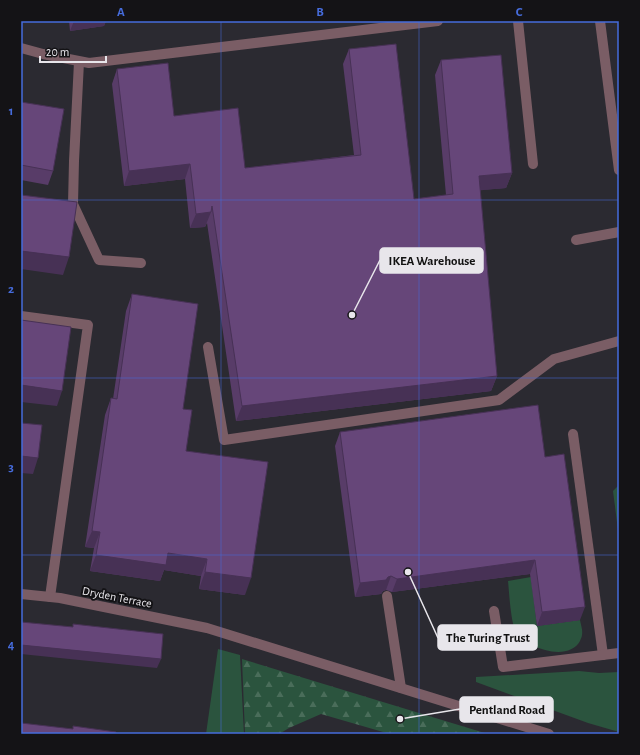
<svg xmlns="http://www.w3.org/2000/svg" width="640" height="755" viewBox="0 0 640 755" font-family="'Alegreya Sans',sans-serif">
	<style>
		.green { fill: #2b543e }
		.forest { fill: url(#forest-firs) }
		.lines { fill: none; stroke-linecap: round; stroke-linejoin: round }
		.minor { stroke: #7a5d65; stroke-width: 10 }
		.wall { fill: #583c68 }
		.shaded-wall { fill: #473155 }
		.building { fill: #664679; stroke: #473155 }
		.grid { fill: none; stroke: #466cdc; stroke-width: 1; stroke-opacity: 0.55 }
		.labels { text-anchor: middle; stroke-width: 4; stroke-linejoin: round; paint-order: stroke }
		.street-label { font-size: 12px; fill: #e8e6eb; stroke: #141316 }
		.leader { fill: none; stroke: #e8e6eb; stroke-width: 1.5 }
		.callout-dot { fill: #e8e6eb; stroke: #141316; stroke-width: 1.5 }
		.callout { fill: #e8e6eb; stroke: #e8e6eb; stroke-width: 1.5 }
		.callout-label { font-size: 13px; text-anchor: middle; font-weight: bold; fill: #111 }
		.neatline { fill: none; stroke: #466cdc; stroke-width: 1.5 }
		.grid-label { font-size: 13px; text-anchor: middle; font-weight: bold; fill: #466cdc }
	</style>
	<defs>
		<pattern id="forest-firs" width="22" height="20" patternUnits="userSpaceOnUse"><rect width="22" height="20" fill="#2b543e"/><path d="M5 1l3.5 6h-7zM16 11l3.5 6h-7z" fill="#4a6d5a"/></pattern>
	</defs>
	<rect width="100%" height="100%" fill="#2b2a31"/>
	<g class="green">
		<path d="M 619,485 L 619,538 L 613,491 Z"/>
		<path d="M 531,577 L 537,626 L 580,620 C 581,625 583,631 582,635 C 582,637 580,640 580,641 C 568,663 524,648 515,629 C 511,622 509,591 508,581 Z"/>
		<path d="M 218,649 L 240,655 L 244,734 L 206,734 Z"/>
		<path d="M 579,671 L 599,673 L 619,672 L 619,732 L 588,723 L 476,682 L 476,677 Z"/>
	</g>
	<path class="forest" d="M 242,659 L 488,734 L 390,734 L 321,714 L 289,728 L 279,734 L 245,734 Z"/>
	<g class="lines">
		<g class="minor">
			<path d="M 518,21 L 533,164"/>
			<path d="M 600,21 L 619,170"/>
			<path d="M 21,48 L 43,54 L 89,63 L 438,21"/>
			<path d="M 79,62 L 74,161 L 73,204 L 99,260 L 141,263"/>
			<path d="M 576,240 L 619,232"/>
			<path d="M 21,316 L 88,325 L 50,597"/>
			<path d="M 208,347 L 224,440 L 499,400 L 554,359 L 619,341"/>
			<path d="M 573,434 L 603,655"/>
			<path d="M 21,594 L 60,598 L 207,628 L 549,734"/>
			<path d="M 387,596 L 401,688"/>
			<path d="M 494,611 L 503,667 L 619,653"/>
		</g>
	</g>
	<g class="wall">
		<path d="M 69,21 L 106,21 L 104,26 L 70,31 Z"/>
		<path d="M 349,49 L 414,199 L 446,195 L 435,75 L 441,60 L 512,173 L 506,188 L 480,190 L 497,376 L 491,391 L 236,421 L 207,223 L 205,227 L 190,228 L 185,179 L 124,186 L 112,84 L 117,69 L 174,116 L 245,168 L 354,155 L 343,64 Z"/>
		<path d="M 21,102 L 53,171 L 48,185 L 21,180 Z"/>
		<path d="M 132,294 L 183,409 L 186,451 L 245,595 L 199,589 L 201,576 L 164,570 L 160,581 L 90,571 L 94,548 L 85,547 L 105,415 L 111,398 L 113,399 L 126,311 Z"/>
		<path d="M 340,432 L 545,457 L 580,620 L 537,626 L 530,574 L 392,592 L 386,590 L 383,591 L 381,594 L 355,597 L 335,446 Z"/>
	</g>
	<g class="shaded-wall">
		<path d="M 74,21 L 106,21 L 104,26 L 70,31 Z"/>
		<path d="M 190,164 L 185,179 L 124,186 L 129,171 Z"/>
		<path d="M 512,173 L 506,188 L 473,191 L 479,176 Z"/>
		<path d="M 211,212 L 205,227 L 190,228 L 196,214 Z"/>
		<path d="M 21,251 L 69,257 L 63,275 L 21,269 Z"/>
		<path d="M 497,376 L 491,391 L 236,421 L 242,406 Z"/>
		<path d="M 21,385 L 62,391 L 57,406 L 21,402 Z"/>
		<path d="M 21,456 L 38,458 L 33,474 L 21,473 Z"/>
		<path d="M 92,531 L 100,532 L 94,548 L 85,547 Z"/>
		<path d="M 168,553 L 207,559 L 201,576 L 164,570 L 160,581 L 90,571 L 96,555 Z"/>
		<path d="M 535,560 L 530,574 L 392,592 L 397,579 Z"/>
		<path d="M 205,572 L 251,578 L 245,595 L 199,589 Z"/>
		<path d="M 391,576 L 386,590 L 383,591 L 381,594 L 355,597 L 360,583 Z"/>
		<path d="M 585,607 L 580,620 L 537,626 L 542,612 Z"/>
		<path d="M 21,645 L 161,659 L 157,668 L 21,654 Z"/>
	</g>
	<g class="building">
		<path d="M 396,44 L 414,199 L 453,194 L 441,60 L 501,55 L 512,173 L 479,176 L 497,376 L 242,406 L 212,206 L 211,212 L 196,214 L 190,164 L 129,171 L 117,69 L 168,63 L 174,116 L 238,108 L 245,168 L 361,155 L 349,49 Z"/>
		<path d="M 21,102 L 64,109 L 53,171 L 21,165 Z"/>
		<path d="M 21,195 L 77,202 L 69,257 L 21,251 Z"/>
		<path d="M 132,294 L 198,304 L 183,409 L 192,410 L 186,451 L 268,462 L 251,578 L 205,572 L 207,559 L 168,553 L 166,565 L 96,555 L 100,532 L 92,531 L 111,398 L 117,399 Z"/>
		<path d="M 21,320 L 71,327 L 62,391 L 21,385 Z"/>
		<path d="M 538,405 L 545,457 L 564,454 L 585,607 L 542,612 L 535,560 L 397,579 L 391,576 L 388,577 L 386,580 L 360,583 L 340,432 Z"/>
		<path d="M 21,423 L 42,425 L 38,458 L 21,456 Z"/>
		<path d="M 21,622 L 73,627 L 73,624 L 163,634 L 161,659 L 21,645 Z"/>
		<path d="M 21,723 L 73,729 L 73,726 L 116,732 L 116,734 L 21,734 Z"/>
	</g>
	<path class="grid" d="M 221,21 L 221,734M 419,21 L 419,734M 21,200 L 619,200M 21,378 L 619,378M 21,555 L 619,555"/>
	<g class="labels">
		<g class="street-label">
			<text transform="translate(117 597) rotate(11)" y="4">Dryden Terrace</text>
		</g>
	</g>
	<path class="leader" d="M352 315L380 260M408 572L438 638M400 719L460 709"/>
	<g class="callout-dot">
		<circle cx="352" cy="315" r="4"/>
		<circle cx="408" cy="572" r="4"/>
		<circle cx="400" cy="719" r="4"/>
	</g>
	<g class="callout">
		<rect x="380" y="248" width="103" height="25" rx="4"/>
		<rect x="438" y="625" width="99" height="25" rx="4"/>
		<rect x="460" y="697" width="93" height="25" rx="4"/>
	</g>
	<g class="callout-label">
		<text x="432" y="265">IKEA Warehouse</text>
		<text x="488" y="642">The Turing Trust</text>
		<text x="507" y="714">Pentland Road</text>
	</g>
	<rect width="640" height="755" fill="none" stroke="#141316" stroke-width="44"/>
	<path d="M40 56v6h66v-6" fill="none" stroke="#e8e6eb" stroke-width="2"/>
	<text x="46" y="56" font-size="12" fill="#e8e6eb" stroke="#141316" stroke-width="3" paint-order="stroke">20 m</text>
	<rect x="22" y="22" width="596" height="711" class="neatline"/>
	<g class="grid-label">
		<text x="121" y="16">A</text>
		<text x="320" y="16">B</text>
		<text x="519" y="16">C</text>
		<text x="11" y="115">1</text>
		<text x="11" y="293">2</text>
		<text x="11" y="471">3</text>
		<text x="11" y="649">4</text>
	</g>
</svg>
